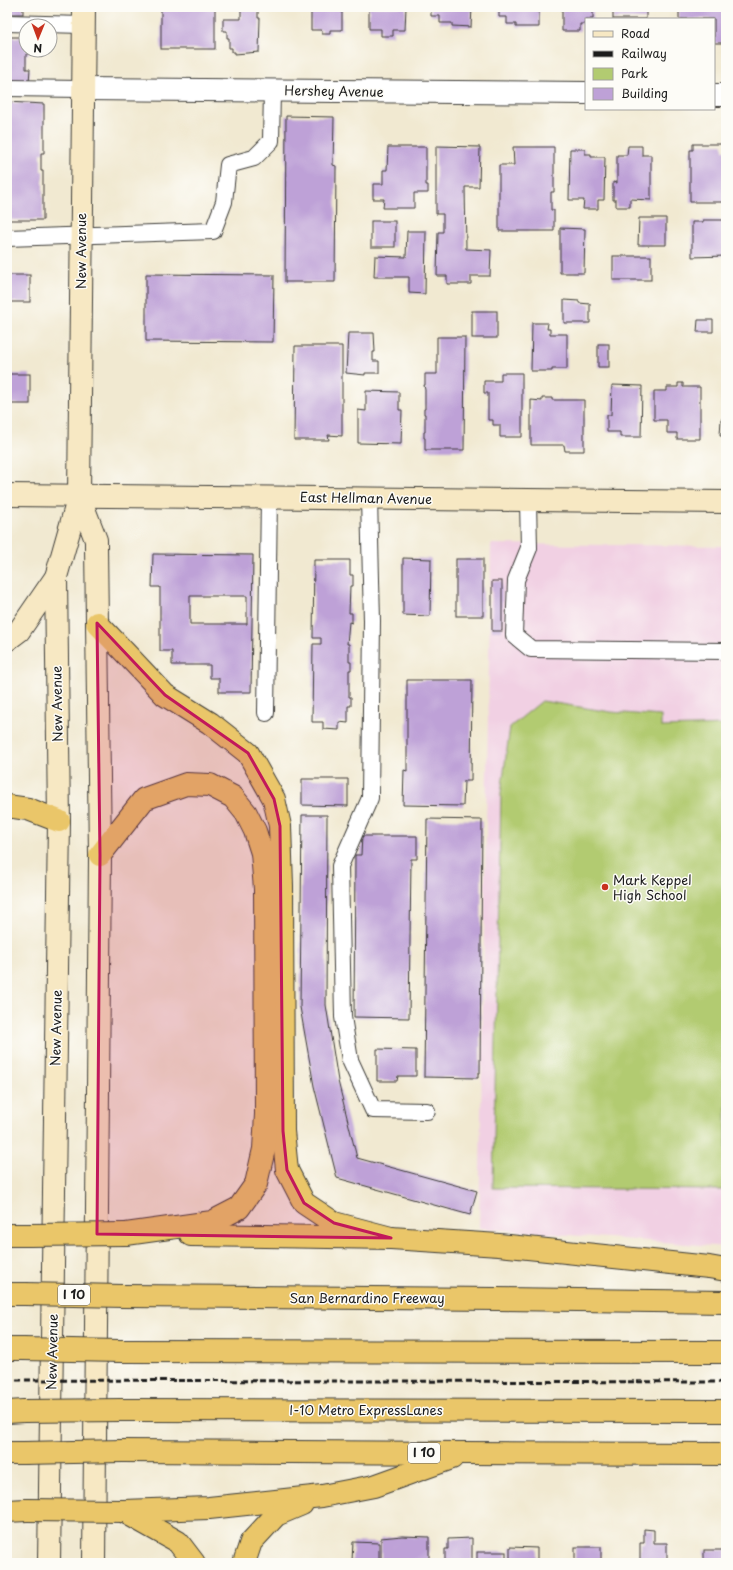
<svg xmlns="http://www.w3.org/2000/svg" width="733" height="1570" viewBox="0 0 733 1570" font-family="'Playpen Sans',sans-serif">
	<style>
		.built { fill: #f1d0e3 }
		.green { fill: #b2cb71; stroke: #677446 }
		.building { fill: #bea1d7; fill-rule: evenodd }
		.lines { fill: none; stroke-linecap: round; stroke-linejoin: round }
		.lane-casing { stroke: #3c3b37; stroke-width: 18 }
		.street-casing { stroke: #3c3b37; stroke-width: 24 }
		.secondary-casing { stroke: #3c3b37; stroke-width: 24 }
		.highway-casing { stroke: #3c3b37; stroke-width: 24 }
		.lane { stroke: #fff; stroke-width: 16 }
		.street { stroke: #fff; stroke-width: 22 }
		.secondary { stroke: #f7e8c3; stroke-width: 22 }
		.highway { stroke: #eac669; stroke-width: 22 }
		.rail { stroke: #1c1c1c; stroke-width: 3; stroke-dasharray: 6 3; stroke-linecap: butt }
		.highway-bridge-casing { stroke: #3c3b37; stroke-width: 24; stroke-linecap: butt }
		.highway-bridge { stroke: #eac669; stroke-width: 22 }
		.marked { fill: #c2185b; fill-opacity: 0.2; stroke: #c2185b; stroke-width: 3; stroke-linejoin: round }
		.poi-dot { fill: #c8321e; stroke: #fdfcf7; stroke-width: 1.5 }
		.labels { text-anchor: middle; stroke-width: 3; stroke-linejoin: round; paint-order: stroke }
		.shield { fill: #fdfcf7; stroke: #605f5e; stroke-width: 1 }
		.shield-label { font-size: 12px; font-weight: bold; fill: #1c1c1c }
		.street-label { font-size: 13px; fill: #1c1c1c; stroke: #fdfcf7 }
		.poi-label { font-size: 13px; fill: #1c1c1c; stroke: #fdfcf7; text-anchor: start }
	</style>
	<rect width="100%" height="100%" fill="#fdfcf7"/>
	<filter id="ink" filterUnits="userSpaceOnUse"><feTurbulence type="fractalNoise" baseFrequency=".025" numOctaves="2"/><feDisplacementMap in="SourceGraphic" scale="8" xChannelSelector="R" yChannelSelector="G"/><feConvolveMatrix kernelMatrix="1 2 1 2 8 2 1 2 1" color-interpolation-filters="sRGB"/></filter>
	<filter id="wash" filterUnits="userSpaceOnUse"><feTurbulence type="fractalNoise" baseFrequency=".012" numOctaves="4" result="noise"/><feDisplacementMap in="SourceGraphic" scale="16" xChannelSelector="R" yChannelSelector="G"/><feGaussianBlur stdDeviation="0.9" result="paint"/><feColorMatrix in="noise" values="0 0 0 0 0 0 0 0 0 0 0 0 0 0 0 0 0 1.4 0 .05"/><feComposite in="paint" operator="in"/></filter>
	<g filter="url(#wash)">
		<rect width="100%" height="100%" fill="#f1e9d1"/>
		<path class="built" d="M 491,544 L 726,546 L 726,1247 L 479,1228 Z"/>
		<path class="green" d="M 542,701 L 611,712 L 661,716 L 661,727 L 726,725 L 726,1190 L 493,1188 L 501,793 L 510,727 Z"/>
		<g id="blocks">
			<g class="building">
				<rect x="7" y="7" width="16" height="7"/>
				<rect x="161" y="7" width="54" height="42"/>
				<path d="M 311,7 L 342,7 L 342,30 L 330,30 L 330,34 L 322,34 L 322,30 L 311,30 Z"/>
				<path d="M 369,7 L 406,7 L 405,30 L 393,30 L 393,36 L 381,36 L 381,29 L 369,29 Z"/>
				<path d="M 431,7 L 472,7 L 471,27 L 452,26 L 452,23 L 440,23 L 440,16 L 431,16 Z"/>
				<path d="M 499,7 L 539,7 L 539,27 L 516,27 L 516,24 L 507,24 L 507,17 L 499,17 Z"/>
				<path d="M 562,7 L 593,7 L 593,19 L 586,19 L 586,24 L 580,24 L 580,31 L 562,31 Z"/>
				<path d="M 609,7 L 646,7 L 646,19 L 613,19 L 613,10 L 608,10 Z"/>
				<path d="M 679,7 L 726,7 L 726,43 L 714,43 L 714,19 L 679,19 Z"/>
				<path d="M 241,9 L 258,10 L 258,18 L 260,18 L 259,52 L 235,54 L 235,52 L 232,52 L 232,48 L 229,48 L 229,38 L 227,38 L 227,31 L 223,31 L 223,19 L 241,19 Z"/>
				<path d="M 7,37 L 26,37 L 26,50 L 29,50 L 29,54 L 26,54 L 26,69 L 30,69 L 29,82 L 7,82 Z"/>
				<path d="M 7,102 L 44,104 L 44,153 L 41,153 L 41,171 L 43,171 L 43,220 L 7,220 Z"/>
				<path d="M 286,116 L 334,117 L 333,165 L 336,166 L 335,282 L 285,282 Z"/>
				<path d="M 693,144 L 723,144 L 723,150 L 726,150 L 725,202 L 690,202 L 690,150 L 693,150 Z"/>
				<path d="M 436,146 L 480,147 L 479,187 L 465,187 L 466,249 L 491,250 L 490,276 L 471,276 L 471,284 L 447,284 L 447,276 L 437,276 L 438,232 L 443,232 L 443,214 L 436,214 Z"/>
				<path d="M 628,146 L 642,146 L 642,155 L 651,155 L 651,200 L 630,199 L 630,207 L 616,207 L 616,200 L 613,200 L 613,182 L 617,183 L 617,155 L 627,155 Z"/>
				<path d="M 388,147 L 426,147 L 426,185 L 428,185 L 428,193 L 414,193 L 414,208 L 383,208 L 384,199 L 373,199 L 373,184 L 383,184 L 383,170 L 387,170 Z"/>
				<path d="M 513,147 L 554,147 L 554,192 L 551,192 L 551,210 L 554,210 L 554,231 L 499,231 L 499,165 L 514,165 Z"/>
				<path d="M 570,149 L 585,149 L 585,154 L 591,154 L 591,157 L 605,157 L 604,200 L 598,200 L 598,209 L 583,209 L 584,200 L 569,200 Z"/>
				<path d="M 639,218 L 666,218 L 666,245 L 638,245 Z"/>
				<path d="M 703,220 L 726,220 L 726,256 L 692,257 L 692,222 L 703,222 Z"/>
				<rect x="371" y="221" width="24" height="26"/>
				<path d="M 560,228 L 585,229 L 584,273 L 560,273 Z"/>
				<path d="M 407,231 L 426,231 L 425,294 L 409,293 L 409,277 L 374,277 L 375,256 L 406,257 Z"/>
				<rect x="613" y="256" width="38" height="24"/>
				<path d="M 146,274 L 274,275 L 273,342 L 146,341 Z"/>
				<rect x="7" y="275" width="23" height="27"/>
				<path d="M 564,300 L 579,301 L 579,303 L 590,304 L 590,323 L 564,323 Z"/>
				<rect x="472" y="311" width="25" height="27"/>
				<path d="M 698,320 L 713,320 L 713,332 L 697,332 Z"/>
				<path d="M 532,323 L 548,323 L 547,329 L 550,329 L 550,334 L 567,334 L 567,369 L 552,369 L 552,371 L 531,371 Z"/>
				<path d="M 348,333 L 374,333 L 375,352 L 373,352 L 373,361 L 379,361 L 379,373 L 365,373 L 365,375 L 346,373 Z"/>
				<path d="M 437,337 L 465,337 L 464,450 L 425,450 L 425,438 L 424,438 L 424,432 L 425,432 L 425,414 L 424,414 L 424,409 L 425,409 L 425,390 L 424,385 L 425,385 L 425,374 L 437,374 Z"/>
				<rect x="598" y="344" width="11" height="23"/>
				<path d="M 295,346 L 342,346 L 342,436 L 328,435 L 329,440 L 294,440 Z"/>
				<path d="M 501,373 L 522,373 L 522,437 L 500,437 L 500,425 L 493,425 L 493,420 L 488,420 L 488,393 L 484,393 L 484,381 L 501,381 Z"/>
				<rect x="7" y="374" width="23" height="30"/>
				<path d="M 678,383 L 683,383 L 683,387 L 700,387 L 700,439 L 677,439 L 677,433 L 667,433 L 667,420 L 654,420 L 654,391 L 667,391 L 667,387 L 678,387 Z"/>
				<path d="M 612,385 L 642,386 L 641,437 L 620,437 L 620,432 L 607,432 L 607,415 L 611,415 Z"/>
				<path d="M 366,391 L 399,392 L 399,410 L 402,410 L 401,444 L 358,443 L 358,410 L 366,411 Z"/>
				<path d="M 542,398 L 552,398 L 552,400 L 584,400 L 584,451 L 565,451 L 564,445 L 531,445 L 531,400 L 542,401 Z"/>
				<path d="M 721,419 L 726,419 L 726,436 L 720,436 Z"/>
				<path d="M 153,554 L 253,555 L 251,692 L 219,692 L 219,678 L 210,678 L 210,665 L 172,665 L 172,651 L 160,651 L 160,587 L 152,587 ZM 190,596 L 247,596 L 247,624 L 190,624 Z"/>
				<path d="M 403,558 L 431,559 L 430,616 L 403,615 Z"/>
				<rect x="456" y="559" width="27" height="57"/>
				<path d="M 314,560 L 350,560 L 350,575 L 353,575 L 353,586 L 350,586 L 349,613 L 352,613 L 352,623 L 349,622 L 347,644 L 349,644 L 349,662 L 351,662 L 351,670 L 349,670 L 349,697 L 351,697 L 351,706 L 348,706 L 348,723 L 339,722 L 339,730 L 323,729 L 323,722 L 312,722 L 313,644 L 321,644 L 321,638 L 313,638 Z"/>
				<rect x="492" y="581" width="10" height="50"/>
				<path d="M 407,680 L 472,680 L 471,781 L 464,781 L 463,806 L 403,805 L 404,770 L 407,771 Z"/>
				<path d="M 302,779 L 348,779 L 348,806 L 302,805 Z"/>
				<path d="M 302,815 L 327,815 L 326,1005 L 338,1081 L 357,1158 L 477,1191 L 470,1215 L 337,1178 L 314,1086 L 300,1007 Z"/>
				<path d="M 427,819 L 482,820 L 480,1073 L 478,1073 L 478,1078 L 424,1077 Z"/>
				<path d="M 362,836 L 417,836 L 417,859 L 411,859 L 409,1018 L 354,1017 L 355,855 L 361,855 Z"/>
				<path d="M 377,1049 L 416,1050 L 416,1076 L 398,1076 L 397,1081 L 377,1081 Z"/>
				<path d="M 644,1529 L 654,1530 L 654,1543 L 667,1543 L 667,1563 L 640,1563 L 640,1543 L 644,1543 Z"/>
				<path d="M 402,1536 L 429,1537 L 429,1563 L 381,1563 L 381,1538 Z"/>
				<path d="M 472,1538 L 472,1563 L 445,1563 L 445,1549 L 448,1549 L 448,1539 Z"/>
				<path d="M 353,1542 L 379,1543 L 379,1563 L 350,1563 L 350,1561 L 352,1561 Z"/>
				<path d="M 510,1547 L 537,1548 L 537,1563 L 510,1563 Z"/>
				<rect x="575" y="1547" width="26" height="16"/>
				<rect x="704" y="1550" width="22" height="13"/>
				<rect x="477" y="1552" width="29" height="11"/>
			</g>
		</g>
	</g>
	<g filter="url(#ink)">
		<use href="#blocks" fill-opacity="0" stroke="#3c3b37" stroke-width="1"/>
		<g class="lines">
			<g class="lane-casing">
				<g id="lane">
					<path d="M 7,23 L 83,25"/>
					<path d="M 7,88 L 82,89"/>
					<path d="M 7,238 L 213,231 L 224,202 L 228,165 L 254,158 L 271,141 L 272,91"/>
					<path d="M 369,498 L 372,621 L 370,798 L 340,866 L 343,1017 L 350,1060 L 373,1110 L 427,1111"/>
					<path d="M 528,500 L 529,548 L 516,580 L 514,635 L 531,649 L 726,651"/>
					<path d="M 266,713 L 269,497"/>
				</g>
			</g>
			<g class="street-casing">
				<g id="street">
					<path d="M 82,89 L 586,93"/>
					<path d="M 714,95 L 726,95"/>
				</g>
			</g>
			<g class="secondary-casing">
				<g id="secondary">
					<path d="M 7,495 L 726,502"/>
					<path d="M 79,496 L 96,540 L 96,546 L 100,855 L 94,1563"/>
					<path d="M 7,640 L 19,631 L 56,577"/>
					<path d="M 49,1563 L 59,821 L 56,577 L 79,496 L 84,7"/>
				</g>
			</g>
			<g class="highway-casing">
				<g id="highway">
					<path d="M 97,623 L 165,695 L 210,723 L 248,753 L 274,799 L 280,826 L 282,886 L 283,1131 L 287,1170 L 304,1203 L 334,1223 L 391,1238"/>
					<path d="M 7,806 L 28,809 L 59,821"/>
					<path d="M 100,855 L 144,799 L 186,784 L 210,785 L 233,797 L 246,813 L 255,831 L 262,853 L 265,889 L 266,1114 L 264,1149 L 256,1184 L 239,1208 L 212,1222 L 126,1234"/>
					<path d="M 7,1235 L 28,1235"/>
					<path d="M 191,1235 L 391,1238 L 499,1245 L 709,1267 L 726,1270"/>
					<path d="M 7,1294 L 25,1294"/>
					<path d="M 123,1296 L 497,1299 L 726,1302"/>
					<path d="M 7,1349 L 23,1349"/>
					<path d="M 120,1351 L 726,1352"/>
					<path d="M 121,1410 L 726,1411"/>
					<path d="M 7,1412 L 24,1411"/>
					<path d="M 122,1451 L 464,1453 L 726,1454"/>
					<path d="M 7,1453 L 24,1453"/>
					<path d="M 7,1511 L 27,1510"/>
					<path d="M 123,1511 L 209,1508 L 322,1496 L 374,1486 L 452,1458"/>
					<path d="M 123,1511 L 178,1542 L 194,1563"/>
					<path d="M 244,1563 L 251,1542 L 276,1515 L 302,1504"/>
				</g>
			</g>
			<use href="#lane" class="lane"/>
			<use href="#street" class="street"/>
			<use href="#secondary" class="secondary"/>
			<use href="#highway" class="highway"/>
			<path class="rail" d="M 7,1380 L 726,1382"/>
			<g class="highway-bridge-casing">
				<g id="highway-bridge">
					<path d="M 28,1235 L 126,1234"/>
					<path d="M 25,1294 L 123,1296"/>
					<path d="M 23,1349 L 120,1351"/>
					<path d="M 24,1411 L 121,1410"/>
					<path d="M 24,1453 L 122,1451"/>
					<path d="M 27,1510 L 123,1511"/>
				</g>
			</g>
			<use href="#highway-bridge" class="highway-bridge"/>
		</g>
	</g>
	<path class="marked" d="M 97,623 L 165,695 L 248,753 L 274,799 L 280,826 L 283,1131 L 287,1170 L 304,1203 L 334,1223 L 391,1238 L 97,1234 L 100,855 Z"/>
	<circle class="poi-dot" cx="605" cy="887" r="4"/>
	<g class="labels">
		<g class="shield">
			<rect x="58" y="1285" width="32" height="20" rx="3"/>
			<rect x="408" y="1443" width="32" height="20" rx="3"/>
		</g>
		<g class="shield-label">
			<text x="74" y="1299">I 10</text>
			<text x="424" y="1457">I 10</text>
		</g>
		<g class="street-label">
			<text transform="translate(334 91) rotate(1)" y="5">Hershey Avenue</text>
			<text transform="translate(81 251) rotate(-90)" y="5">New Avenue</text>
			<text transform="translate(366 498) rotate(1)" y="5">East Hellman Avenue</text>
			<text transform="translate(57 704) rotate(-91)" y="5">New Avenue</text>
			<text transform="translate(56 1028) rotate(-89)" y="5">New Avenue</text>
			<text x="367" y="1303">San Bernardino Freeway</text>
			<text transform="translate(52 1352) rotate(-89)" y="5">New Avenue</text>
			<text x="366" y="1415">I-10 Metro ExpressLanes</text>
		</g>
		<g class="poi-label">
			<text x="613" y="885">Mark Keppel<tspan x="613" dy="15">High School</tspan></text>
		</g>
	</g>
	<rect width="733" height="1570" fill="none" stroke="#fdfcf7" stroke-width="24"/>
	<rect x="585" y="18" width="130" height="92" fill="#fdfcf7" stroke="#a3a29f"/>
	<rect x="593" y="31" width="20" height="6" fill="#f7e8c3" stroke="#a3a29f"/>
	<text x="621" y="38" font-size="12" fill="#1c1c1c">Road</text>
	<rect x="593" y="51" width="20" height="6" fill="#1c1c1c" stroke="#a3a29f"/>
	<text x="621" y="58" font-size="12" fill="#1c1c1c">Railway</text>
	<rect x="593" y="68" width="20" height="12" fill="#b2cb71" stroke="#a3a29f"/>
	<text x="621" y="78" font-size="12" fill="#1c1c1c">Park</text>
	<rect x="593" y="88" width="20" height="12" fill="#bea1d7" stroke="#a3a29f"/>
	<text x="621" y="98" font-size="12" fill="#1c1c1c">Building</text>
	<g transform="translate(38 38) rotate(181)"><circle r="19" fill="#fdfcf7" stroke="#a3a29f"/>
	<path d="M0-3L7 15L0 10L-7 15Z" fill="#c8321e"/>
	<text y="-6" font-size="11" font-weight="bold" text-anchor="middle" fill="#1c1c1c">N</text>
	</g>
</svg>
